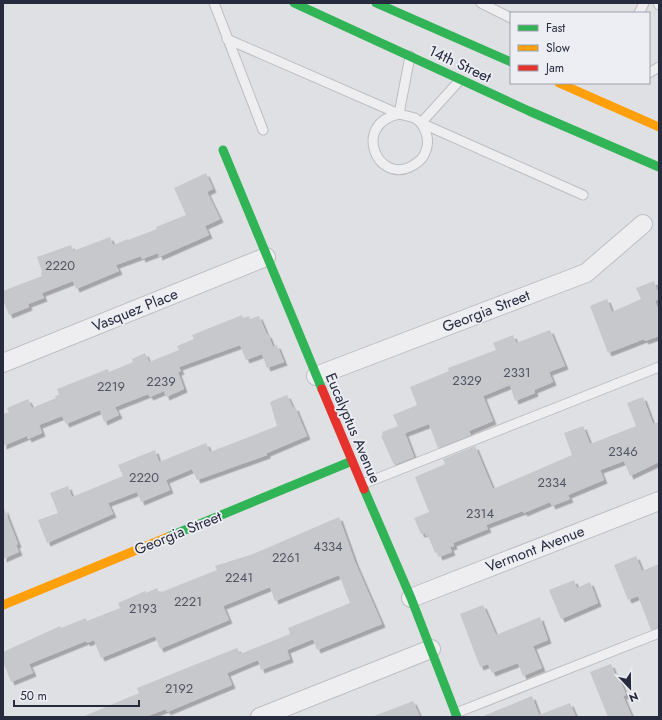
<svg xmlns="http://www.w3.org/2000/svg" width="662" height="720" viewBox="0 0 662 720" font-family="Jost,sans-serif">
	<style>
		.building { fill: #c7c8cc; filter: url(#shadow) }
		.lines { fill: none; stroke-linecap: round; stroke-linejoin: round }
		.lane-casing { stroke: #bdbec2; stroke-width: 11 }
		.street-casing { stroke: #bdbec2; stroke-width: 20 }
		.lane { stroke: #eeeef1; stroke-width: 9 }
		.street { stroke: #eeeef1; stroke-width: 18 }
		.fast { stroke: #30b455; stroke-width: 9 }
		.slow { stroke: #ff9f0a; stroke-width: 9 }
		.jam { stroke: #e5322d; stroke-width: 9 }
		.labels { text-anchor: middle; stroke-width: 3.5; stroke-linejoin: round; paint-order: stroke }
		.number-label { font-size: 13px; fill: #4f5362 }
		.street-label { font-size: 15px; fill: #262b3d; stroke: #eceef4 }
	</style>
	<defs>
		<filter id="shadow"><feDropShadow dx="3.5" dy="3.5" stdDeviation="0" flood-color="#0004"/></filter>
	</defs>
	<rect width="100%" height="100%" fill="#dfe0e4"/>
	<g class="building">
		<path d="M 206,173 L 213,189 L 207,192 L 220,219 L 205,226 L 209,235 L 159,257 L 158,253 L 142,259 L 141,256 L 116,265 L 119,271 L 76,289 L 73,281 L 42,293 L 44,298 L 28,304 L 29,307 L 9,315 L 3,300 L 3,291 L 42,276 L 41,273 L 42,272 L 37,257 L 71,245 L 73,251 L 110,237 L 113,245 L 128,239 L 128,240 L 157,229 L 156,227 L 186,215 L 174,188 Z"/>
		<path d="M 654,281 L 659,295 L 659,299 L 655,301 L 659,311 L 659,336 L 645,341 L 644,339 L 608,353 L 590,306 L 607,299 L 612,312 L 641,299 L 636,288 Z"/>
		<path d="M 242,315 L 243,318 L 249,316 L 250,319 L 259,316 L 267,335 L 268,334 L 273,347 L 277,345 L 284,362 L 267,368 L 262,354 L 246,360 L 240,345 L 179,367 L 181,371 L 178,372 L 184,389 L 166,397 L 164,391 L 150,397 L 148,394 L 115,407 L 119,415 L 104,422 L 100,410 L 66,424 L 62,416 L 39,425 L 42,433 L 28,439 L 27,436 L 3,446 L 3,414 L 9,412 L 7,408 L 28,399 L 32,408 L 56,398 L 55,396 L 59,395 L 57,389 L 108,369 L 109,372 L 133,362 L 132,359 L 145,353 L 149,362 L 179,350 L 177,346 L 194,339 L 192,335 Z"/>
		<path d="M 550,330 L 565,366 L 549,372 L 553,382 L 534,390 L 535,393 L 515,401 L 510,385 L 483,396 L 493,421 L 469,431 L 471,435 L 438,448 L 429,424 L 405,433 L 414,457 L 394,465 L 381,436 L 383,435 L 382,432 L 398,426 L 393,415 L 417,405 L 410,387 L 449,371 L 448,368 L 496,350 L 493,343 L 513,335 L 516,343 Z"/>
		<path d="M 287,395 L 293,408 L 295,407 L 307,436 L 267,453 L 267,455 L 197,480 L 192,469 L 166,480 L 170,490 L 141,502 L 137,492 L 108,503 L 113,514 L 47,543 L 38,520 L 58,513 L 50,493 L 68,486 L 72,497 L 123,476 L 118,465 L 155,450 L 159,462 L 206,443 L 210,452 L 277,426 L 270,402 Z"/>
		<path d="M 643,397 L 653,424 L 659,422 L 659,462 L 630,476 L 624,461 L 600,470 L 604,480 L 568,495 L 570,499 L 552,506 L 550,502 L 524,513 L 523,511 L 486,525 L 488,529 L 453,543 L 454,546 L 450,547 L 452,552 L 439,557 L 437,552 L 435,553 L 428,535 L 426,536 L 425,533 L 421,534 L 414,518 L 429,512 L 415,477 L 445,464 L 443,459 L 475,446 L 493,489 L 572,455 L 564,433 L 583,426 L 590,444 L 636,426 L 627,403 Z"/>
		<path d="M 4,508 L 18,544 L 16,545 L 19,552 L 3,559 Z"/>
		<path d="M 339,517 L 355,562 L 382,624 L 317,650 L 313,639 L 287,650 L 290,659 L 261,670 L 258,660 L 227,673 L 232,685 L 167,712 L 166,709 L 145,717 L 82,717 L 139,693 L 137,688 L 199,663 L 237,648 L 240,654 L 290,634 L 288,628 L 350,603 L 339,575 L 275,601 L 270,587 L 223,606 L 229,620 L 160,649 L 155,636 L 101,658 L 94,640 L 87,643 L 86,641 L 29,664 L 33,673 L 11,682 L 3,662 L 3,652 L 60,626 L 61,628 L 86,618 L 87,621 L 120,608 L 118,603 L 145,591 L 146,593 L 157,588 L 159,593 L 217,570 L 215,566 L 253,554 Z"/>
		<path d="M 636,556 L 642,571 L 659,564 L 659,627 L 651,630 L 638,596 L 628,600 L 614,565 Z"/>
		<path d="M 574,580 L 577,588 L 590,582 L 598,603 L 561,619 L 549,590 Z"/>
		<path d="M 483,605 L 496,635 L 540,617 L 548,640 L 533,646 L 542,668 L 523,676 L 518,663 L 492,673 L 488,664 L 480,667 L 460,614 Z"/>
		<path d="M 611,664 L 615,674 L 617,673 L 626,695 L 623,696 L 632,717 L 608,717 L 590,672 Z"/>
		<path d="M 532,696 L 539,715 L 570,703 L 576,717 L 481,717 Z"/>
		<path d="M 413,701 L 420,717 L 375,717 L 374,716 Z"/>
	</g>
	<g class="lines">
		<g class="lane-casing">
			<g id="lane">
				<path d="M 214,3 L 263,130"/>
				<path d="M 481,3 L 511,18"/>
				<path d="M 658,3 L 659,5"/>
				<path d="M 639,13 L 644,3"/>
				<path d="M 227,39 L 399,114 L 415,118 L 421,123 L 583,195"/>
				<path d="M 649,73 L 659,67"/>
				<path d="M 399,114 C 352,124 377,183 410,167 C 416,164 421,161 424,155 C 430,143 428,134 421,123"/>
				<path d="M 399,114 L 410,56"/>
				<path d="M 421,123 L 460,80"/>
				<path d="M 363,484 L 659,367"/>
				<path d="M 456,713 L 659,633"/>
			</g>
		</g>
		<g class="street-casing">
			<g id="street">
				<path d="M 3,363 L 266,257"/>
				<path d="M 316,376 L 586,273 L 643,224"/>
				<path d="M 411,598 L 659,501"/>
				<path d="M 260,717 L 431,649"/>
			</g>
		</g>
		<use href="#lane" class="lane"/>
		<use href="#street" class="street"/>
		<g class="fast">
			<path d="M 294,3 L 529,111 L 659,167"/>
			<path d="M 376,3 L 511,62"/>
			<path d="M 223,150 L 322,389"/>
			<path d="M 364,489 L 411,598 L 457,717"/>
			<path d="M 168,537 L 352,461"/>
		</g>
		<g class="slow">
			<path d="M 559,83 L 659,127"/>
			<path d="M 3,605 L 168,537"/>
		</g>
		<path class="jam" d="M 322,389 L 364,489"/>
	</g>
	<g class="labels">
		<g class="number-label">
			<text x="60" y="270">2220</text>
			<text x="517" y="377">2331</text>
			<text x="467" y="385">2329</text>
			<text x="161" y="386">2239</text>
			<text x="111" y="391">2219</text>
			<text x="623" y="456">2346</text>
			<text x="144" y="482">2220</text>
			<text x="552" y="487">2334</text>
			<text x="480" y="518">2314</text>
			<text x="328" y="551">4334</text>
			<text x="286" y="562">2261</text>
			<text x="239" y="582">2241</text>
			<text x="188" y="606">2221</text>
			<text x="143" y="613">2193</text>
			<text x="179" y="693">2192</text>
		</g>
		<g class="street-label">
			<text transform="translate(460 64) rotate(25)" y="5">14th Street</text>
			<text transform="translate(135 310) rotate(-22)" y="5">Vasquez Place</text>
			<text transform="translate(486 311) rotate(-21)" y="5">Georgia Street</text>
			<text transform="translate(353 428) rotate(67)" y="5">Eucalyptus Avenue</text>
			<text transform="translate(178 533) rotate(-22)" y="5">Georgia Street</text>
			<text transform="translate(535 549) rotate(-21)" y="5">Vermont Avenue</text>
		</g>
	</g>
	<rect width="662" height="720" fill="none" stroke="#262b3d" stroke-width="8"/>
	<rect x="510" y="12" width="140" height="72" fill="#eceef4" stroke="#9da0ab"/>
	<rect x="518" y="25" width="20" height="6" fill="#30b455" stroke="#9da0ab"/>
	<text x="546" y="32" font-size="12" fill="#262b3d">Fast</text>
	<rect x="518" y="45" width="20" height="6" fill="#ff9f0a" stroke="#9da0ab"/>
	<text x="546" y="52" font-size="12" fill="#262b3d">Slow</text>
	<rect x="518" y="65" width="20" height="6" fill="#e5322d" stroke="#9da0ab"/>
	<text x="546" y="72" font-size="12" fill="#262b3d">Jam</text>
	<g transform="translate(630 688) rotate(158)" stroke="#eceef4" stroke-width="3" paint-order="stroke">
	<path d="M0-3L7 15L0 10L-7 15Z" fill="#262b3d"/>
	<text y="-6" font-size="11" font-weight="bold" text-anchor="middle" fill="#262b3d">N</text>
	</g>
	<path d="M14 700v6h125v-6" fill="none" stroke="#262b3d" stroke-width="2"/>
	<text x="20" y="700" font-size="12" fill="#262b3d" stroke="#eceef4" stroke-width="3" paint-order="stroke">50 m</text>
</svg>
